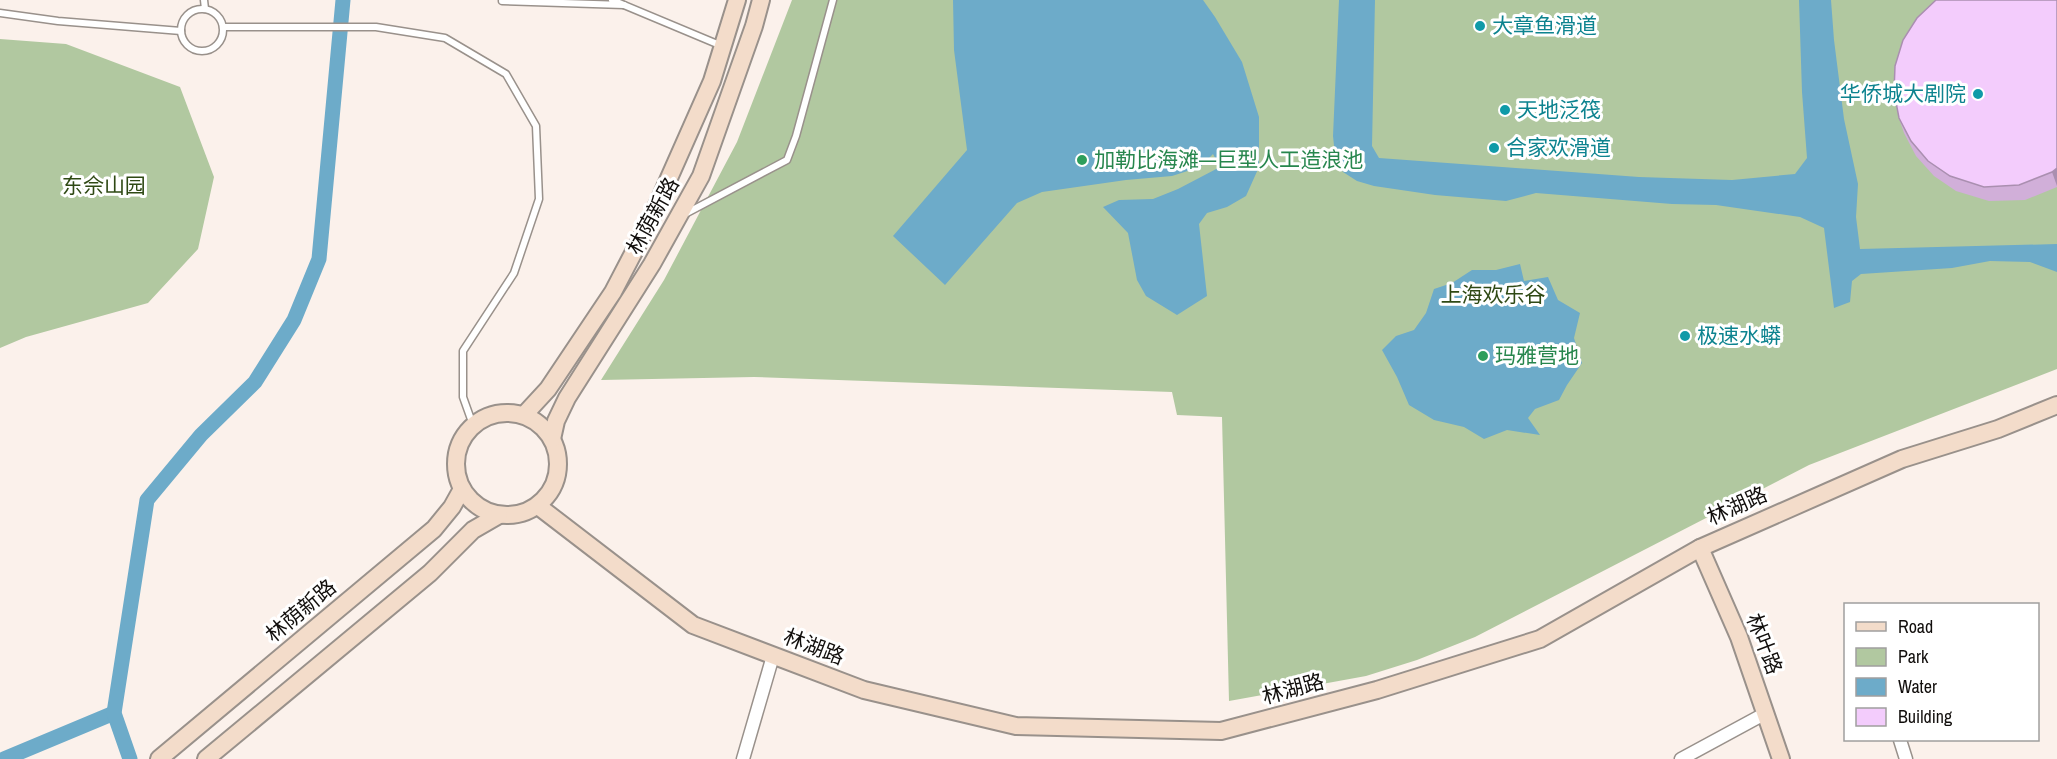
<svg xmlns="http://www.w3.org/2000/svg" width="2057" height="759" viewBox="0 0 2057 759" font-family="'Archivo Narrow','Noto Sans SC',sans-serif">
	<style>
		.green { fill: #b1c8a0 }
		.water { fill: #6dabc9 }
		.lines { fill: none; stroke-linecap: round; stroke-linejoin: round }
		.canal { stroke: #6dabc9; stroke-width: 15 }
		.lane-casing { stroke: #99918b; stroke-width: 9 }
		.street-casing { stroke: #99918b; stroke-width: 15 }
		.secondary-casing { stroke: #99918b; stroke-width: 20 }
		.lane { stroke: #fff; stroke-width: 6 }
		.street { stroke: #fff; stroke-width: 12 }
		.secondary { stroke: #f3dcca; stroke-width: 16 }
		.wall { fill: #d1afd9 }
		.shaded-wall { fill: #aa8fb0 }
		.building { fill: #f3ccfc; stroke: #aa8fb0; stroke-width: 1.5 }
		.culture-dot { fill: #0f9aa8; stroke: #fff; stroke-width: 2 }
		.leisure-dot { fill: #2e9e5b; stroke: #fff; stroke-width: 2 }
		.labels { text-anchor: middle; stroke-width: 6; stroke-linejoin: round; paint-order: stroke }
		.culture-label { font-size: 21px; fill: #0d838f; stroke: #fff; text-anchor: start }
		.leisure-label { font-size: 21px; fill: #27864d; stroke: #fff; text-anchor: start }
		.park-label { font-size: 21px; fill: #2f4914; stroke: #fff }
		.street-label { font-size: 21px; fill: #110e0c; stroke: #fff }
	</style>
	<rect width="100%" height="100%" fill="#fbf1eb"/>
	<g class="green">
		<path d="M 792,0 L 2057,0 L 2057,369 L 1809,465 L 1475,637 L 1417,660 L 1366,676 L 1229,701 L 1222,417 L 1177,415 L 1172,392 L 754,377 L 601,380 L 664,280 L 737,142 Z"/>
		<path d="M 0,39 L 66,44 L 180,87 L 214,177 L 198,249 L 148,303 L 26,337 L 0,348 Z"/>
	</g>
	<g class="water">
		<path d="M 953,0 L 1203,0 L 1215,17 L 1242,62 L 1259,117 L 1259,167 L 1246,196 L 1227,207 L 1207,213 L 1199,224 L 1207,296 L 1177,315 L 1146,296 L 1137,280 L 1128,233 L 1103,207 L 1119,200 L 1153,199 L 1178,189 L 1220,167 L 1213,154 L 1200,167 L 1172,176 L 1126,180 L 1042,192 L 1017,203 L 945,285 L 893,236 L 967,150 L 954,50 Z"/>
		<path d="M 1339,0 L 1375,0 L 1372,146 L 1379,158 L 1639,177 L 1732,180 L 1795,174 L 1807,158 L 1802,92 L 1799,0 L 1831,0 L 1834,40 L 1844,119 L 1858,184 L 1856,217 L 1860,249 L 2057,244 L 2057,272 L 2030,262 L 1990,261 L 1952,268 L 1861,274 L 1852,281 L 1850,302 L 1834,308 L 1824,228 L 1800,217 L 1716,205 L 1672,204 L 1536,193 L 1506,201 L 1435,195 L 1374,186 L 1357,181 L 1343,172 L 1335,155 L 1333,136 Z"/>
		<path d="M 1520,264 L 1524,281 L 1548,277 L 1558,300 L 1580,313 L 1574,338 L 1582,363 L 1567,385 L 1559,400 L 1535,409 L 1528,418 L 1540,435 L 1507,430 L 1484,439 L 1464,427 L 1434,420 L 1409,405 L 1397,377 L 1382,350 L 1396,336 L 1414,330 L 1426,313 L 1434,289 L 1452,283 L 1472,270 L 1496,270 Z"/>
	</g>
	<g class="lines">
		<g class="canal">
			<path d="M 4,759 L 114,713"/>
			<path d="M 130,759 L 114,713 L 147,500 L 201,435 L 255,382 L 294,320 L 319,259 L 343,0"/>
		</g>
		<g class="lane-casing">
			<g id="lane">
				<path d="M 204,0 L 205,9"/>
				<path d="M 612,0 L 722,46"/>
				<path d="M 502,1 L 624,5"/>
				<circle cx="202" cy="30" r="21"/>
				<path d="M 0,13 L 58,21 L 181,31"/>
				<path d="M 223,27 L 376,27 L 445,38 L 506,74 L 536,126 L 539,199 L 514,273 L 463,351 L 463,397 L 473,425"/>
				<path d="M 683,215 L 787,160 L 796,136 L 833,0"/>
			</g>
		</g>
		<g class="street-casing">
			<g id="street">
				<path d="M 1900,740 L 1906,759"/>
				<path d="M 743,759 L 773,656"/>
				<path d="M 1681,759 L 1766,713"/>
			</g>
		</g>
		<g class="secondary-casing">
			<g id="secondary">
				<circle cx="507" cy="464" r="51"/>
				<path d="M 524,415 L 548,389 L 613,292 L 650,221 L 712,81 L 737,0"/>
				<path d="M 552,439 L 556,421 L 567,398 L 652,264 L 701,176 L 754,26 L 761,0"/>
				<path d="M 538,506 L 693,625 L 864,690 L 1016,726 L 1221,731 L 1377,690 L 1540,639 L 1700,548 L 1902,459 L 1998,429 L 2057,405"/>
				<path d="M 1700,548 L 1739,637 L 1781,759"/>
				<path d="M 159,759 L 434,529 L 452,507 L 462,489"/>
				<path d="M 206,759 L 430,573 L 473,530 L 499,515"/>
			</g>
		</g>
		<use href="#lane" class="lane"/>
		<use href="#street" class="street"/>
		<use href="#secondary" class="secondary"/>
	</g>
	<path class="wall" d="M 2057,0 L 2057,187 L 2025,200 L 1989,201 L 1956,191 L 1934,176 L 1916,156 L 1904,133 L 1899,118 Z"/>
	<path class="shaded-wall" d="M 2057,168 L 2057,186 L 2052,172 Z"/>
	<path class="building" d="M 1936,0 L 2057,0 L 2057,168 L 2052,172 L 2019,185 L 1984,187 L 1950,176 L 1928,161 L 1911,141 L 1899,118 L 1894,92 L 1895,66 L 1903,40 L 1917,18 Z"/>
	<g class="culture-dot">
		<circle cx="1480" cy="26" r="6"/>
		<circle cx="1978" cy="94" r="6"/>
		<circle cx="1505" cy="110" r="6"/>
		<circle cx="1494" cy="148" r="6"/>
		<circle cx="1685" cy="336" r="6"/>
	</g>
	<g class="leisure-dot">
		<circle cx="1082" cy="160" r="6"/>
		<circle cx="1483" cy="356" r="6"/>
	</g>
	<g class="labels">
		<g class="culture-label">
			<text x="1492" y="33">大章鱼滑道</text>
			<text x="1966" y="101" text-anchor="end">华侨城大剧院</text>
			<text x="1517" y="117">天地泛筏</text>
			<text x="1506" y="155">合家欢滑道</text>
			<text x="1697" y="343">极速水蟒</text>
		</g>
		<g class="leisure-label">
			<text x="1094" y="167">加勒比海滩—巨型人工造浪池</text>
			<text x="1495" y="363">玛雅营地</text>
		</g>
		<g class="park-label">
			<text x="104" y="193">东佘山园</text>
			<text x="1493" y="302">上海欢乐谷</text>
		</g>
		<g class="street-label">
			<text transform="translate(653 216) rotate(-61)" y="7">林荫新路</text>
			<text transform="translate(1737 506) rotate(-24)" y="7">林湖路</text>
			<text transform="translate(301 611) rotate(-40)" y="7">林荫新路</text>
			<text transform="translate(1764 644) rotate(69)" y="7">林叶路</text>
			<text transform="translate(814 647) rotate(21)" y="7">林湖路</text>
			<text transform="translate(1293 689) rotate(-15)" y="7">林湖路</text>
		</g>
	</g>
	<rect x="1844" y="603" width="195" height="138" fill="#ffffff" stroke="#a09f9e" stroke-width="1.5"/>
	<rect x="1856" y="622" width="30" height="9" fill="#f3dcca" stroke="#a09f9e" stroke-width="1.5"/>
	<text x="1898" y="633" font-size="18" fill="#110e0c">Road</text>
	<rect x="1856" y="648" width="30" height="18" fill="#b1c8a0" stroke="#a09f9e" stroke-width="1.5"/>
	<text x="1898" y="663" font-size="18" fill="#110e0c">Park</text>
	<rect x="1856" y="678" width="30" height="18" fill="#6dabc9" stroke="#a09f9e" stroke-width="1.5"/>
	<text x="1898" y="693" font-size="18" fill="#110e0c">Water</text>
	<rect x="1856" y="708" width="30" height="18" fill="#f3ccfc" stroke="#a09f9e" stroke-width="1.5"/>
	<text x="1898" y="723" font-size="18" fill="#110e0c">Building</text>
</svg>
